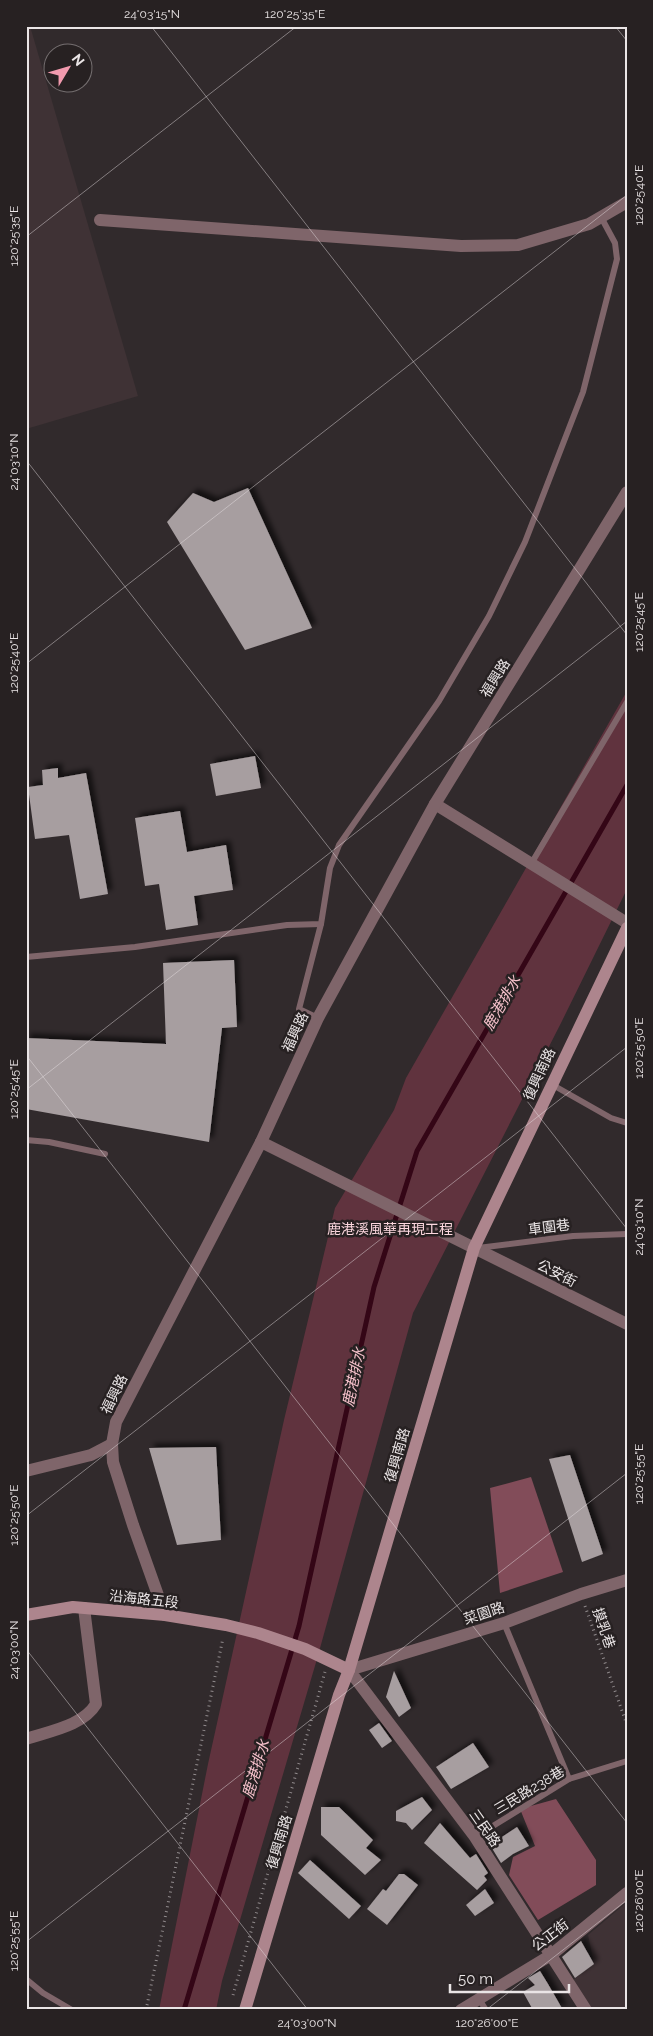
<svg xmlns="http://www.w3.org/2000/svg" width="653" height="2036" viewBox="0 0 653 2036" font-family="Raleway,'Noto Sans TC',sans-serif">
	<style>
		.built { fill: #3f3235 }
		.green { fill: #60333e }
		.forest { fill: #824c59 }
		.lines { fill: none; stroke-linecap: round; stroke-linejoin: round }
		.stream { stroke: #340616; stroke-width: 5 }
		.building { fill: #a79ea0; filter: url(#shadow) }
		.path { stroke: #908a8c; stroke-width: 3; stroke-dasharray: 1 4; stroke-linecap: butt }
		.lane { stroke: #7f656a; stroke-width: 6 }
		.street { stroke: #7f656a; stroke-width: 12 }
		.secondary { stroke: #ad858d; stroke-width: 12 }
		.ticks { fill: none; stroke: #eae5e6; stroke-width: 1; stroke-opacity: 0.45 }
		.labels { text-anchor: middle; stroke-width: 5; stroke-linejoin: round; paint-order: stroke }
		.street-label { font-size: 14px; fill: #eae5e6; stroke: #272122 }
		.park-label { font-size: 14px; fill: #fcd7de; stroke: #272122 }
		.water-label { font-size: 15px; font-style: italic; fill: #f6c1cb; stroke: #272122 }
		.neatline { fill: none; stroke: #eae5e6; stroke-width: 2 }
		.ticks-label { font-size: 12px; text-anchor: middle; fill: #eae5e6 }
	</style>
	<defs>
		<filter id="shadow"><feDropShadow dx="4.5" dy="-4.5" stdDeviation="2.5" flood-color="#0009"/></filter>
	</defs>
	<rect width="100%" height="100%" fill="#312a2c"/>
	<g class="built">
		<path d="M 26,26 L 30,26 L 138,396 L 26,429 Z"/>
		<path d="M 627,1902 L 627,2010 L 593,2010 L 573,1980 L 594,1964 L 588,1935 Z"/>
	</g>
	<path class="green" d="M 627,691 L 627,889 L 561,1023 L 413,1313 L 317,1659 L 222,1981 L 216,2010 L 159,2010 L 208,1764 L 284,1420 L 335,1208 L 394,1110 L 406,1078 Z"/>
	<g class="forest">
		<path d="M 531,1477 L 563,1572 L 500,1593 L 490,1488 Z"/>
		<path d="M 556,1799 L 596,1860 L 596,1885 L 538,1920 L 509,1875 L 513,1857 L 535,1846 L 520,1809 Z"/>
	</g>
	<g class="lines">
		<path class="stream" d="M 184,2010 L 299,1626 L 374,1287 L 417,1151 L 627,785"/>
	</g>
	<g class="building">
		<path d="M 248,488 L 312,628 L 245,650 L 167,522 L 193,493 L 214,502 Z"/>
		<path d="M 255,756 L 261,788 L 216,796 L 210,764 Z"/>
		<path d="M 58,768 L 58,778 L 86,773 L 108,894 L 80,899 L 69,835 L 35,839 L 28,787 L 43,785 L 42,770 Z"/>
		<path d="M 180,811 L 187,852 L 226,845 L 233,890 L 194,896 L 198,925 L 166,930 L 159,884 L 145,886 L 135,818 Z"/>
		<path d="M 234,960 L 237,1027 L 222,1028 L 209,1142 L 26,1109 L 26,1038 L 166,1044 L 163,963 Z"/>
		<path d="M 216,1447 L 221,1540 L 177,1545 L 149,1448 Z"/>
		<path d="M 570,1455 L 603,1554 L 582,1562 L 549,1459 Z"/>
		<path d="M 394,1671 L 411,1708 L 399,1717 L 386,1697 Z"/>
		<path d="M 379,1723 L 392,1741 L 382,1748 L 369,1730 Z"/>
		<path d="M 473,1743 L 489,1767 L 451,1789 L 436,1767 Z"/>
		<path d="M 422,1797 L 432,1810 L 412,1830 L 406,1823 L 396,1821 L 396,1811 Z"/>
		<path d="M 321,1807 L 339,1807 L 373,1840 L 366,1848 L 381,1860 L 365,1875 L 321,1835 Z"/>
		<path d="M 440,1823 L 470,1858 L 476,1854 L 488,1873 L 484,1876 L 487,1880 L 477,1890 L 424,1843 Z"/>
		<path d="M 517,1827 L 529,1846 L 513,1854 L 501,1863 L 490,1845 Z"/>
		<path d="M 310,1860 L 361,1906 L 349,1919 L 298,1873 Z"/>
		<path d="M 399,1874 L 404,1874 L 418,1885 L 387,1925 L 367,1909 L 383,1889 L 386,1891 Z"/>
		<path d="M 485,1889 L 494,1903 L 475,1916 L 466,1905 Z"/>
		<path d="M 581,1941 L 594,1964 L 575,1978 L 562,1957 Z"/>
		<path d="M 540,1971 L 548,1984 L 563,2010 L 533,2010 L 523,1992 L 535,1985 L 528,1978 Z"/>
	</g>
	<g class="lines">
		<g class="path">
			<path d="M 585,1606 L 627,1725"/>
			<path d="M 233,1995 L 325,1672"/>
			<path d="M 146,2010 L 223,1638"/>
		</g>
		<g class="lane">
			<path d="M 531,864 L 627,702"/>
			<path d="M 26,957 L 135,947 L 287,925 L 321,924 L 330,868 L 339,845 L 439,701 L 489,616 L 525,542 L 583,392 L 617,259 L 615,243 L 601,217"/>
			<path d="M 318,1018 L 299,1009 L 321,924"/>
			<path d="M 551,1084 L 611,1118 L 627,1123"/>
			<path d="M 26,1140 L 49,1142 L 105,1154"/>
			<path d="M 478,1248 L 573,1236 L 627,1234"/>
			<path d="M 504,1623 L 569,1779"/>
			<path d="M 475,1837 L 569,1779 L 627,1761"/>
			<path d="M 26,1979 L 43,1993 L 72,2010"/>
			<path d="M 479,1999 L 486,2010"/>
		</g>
		<g class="street">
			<path d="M 100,220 L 461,246 L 518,245 L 589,224 L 627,202"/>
			<path d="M 435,804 L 627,923"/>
			<path d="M 261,1142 L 627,1324"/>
			<path d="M 26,1471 L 91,1455 L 112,1444"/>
			<path d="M 165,1615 L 133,1525 L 113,1462 L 112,1444 L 116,1422 L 261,1142 L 318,1018 L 435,804 L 627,492"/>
			<path d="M 26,1739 C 49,1731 83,1726 96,1704 L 84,1608"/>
			<path d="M 461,2010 L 551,1955 L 627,1893"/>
			<path d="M 586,2010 L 475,1837 L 349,1670 L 504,1623 L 581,1594 L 627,1580"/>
		</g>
		<g class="secondary">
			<path d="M 26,1615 L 73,1607 L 165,1615 L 226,1625 L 258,1633 L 305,1649 L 349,1670"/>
			<path d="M 245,2010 L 339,1695 L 349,1670 L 474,1248 L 627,928"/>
		</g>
	</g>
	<path class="ticks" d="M 151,26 L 627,635M 615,26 L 627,41M 26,237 L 297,26M 26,460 L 627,1229M 26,664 L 627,195M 26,1055 L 627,1823M 26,1090 L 627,621M 26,1516 L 627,1047M 26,1649 L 308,2010M 26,1942 L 627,1473M 486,2010 L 627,1900"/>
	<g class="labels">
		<g class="street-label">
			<text transform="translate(495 678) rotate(-58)" y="5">福興路</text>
			<text transform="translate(295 1032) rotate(-65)" y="5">福興路</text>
			<text transform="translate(539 1074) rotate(-65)" y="5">復興南路</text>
			<text transform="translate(549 1227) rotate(-7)" y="5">車圍巷</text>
			<text transform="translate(557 1273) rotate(27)" y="5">公安街</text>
			<text transform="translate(114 1394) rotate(-64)" y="5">福興路</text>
			<text transform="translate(397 1455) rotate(-74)" y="5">復興南路</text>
			<text transform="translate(144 1599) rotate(6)" y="5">沿海路五段</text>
			<text transform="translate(484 1613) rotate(-18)" y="5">菜園路</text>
			<text transform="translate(604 1628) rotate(71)" y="5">摸乳巷</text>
			<text transform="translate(529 1790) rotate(-31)" y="5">三民路238巷</text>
			<text transform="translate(485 1828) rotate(55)" y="5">三民路</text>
			<text transform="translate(279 1842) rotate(-73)" y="5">復興南路</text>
			<text transform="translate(550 1935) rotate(-37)" y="5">公正街</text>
		</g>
		<g class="park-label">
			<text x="390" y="1234">鹿港溪風華再現工程</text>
		</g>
		<g class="water-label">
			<text transform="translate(502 1003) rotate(-60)" y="5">鹿港排水</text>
			<text transform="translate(354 1377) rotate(-78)" y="5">鹿港排水</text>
			<text transform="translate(256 1769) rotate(-73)" y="5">鹿港排水</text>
		</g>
	</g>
	<rect width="653" height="2036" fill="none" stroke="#272122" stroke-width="55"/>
	<g transform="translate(68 68) rotate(52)"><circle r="24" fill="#272122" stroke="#756f70"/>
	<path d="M0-4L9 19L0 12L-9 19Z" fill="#f29aae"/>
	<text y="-8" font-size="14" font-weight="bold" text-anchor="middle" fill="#eae5e6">N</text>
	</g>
	<path d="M450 1984v8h119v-8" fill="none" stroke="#eae5e6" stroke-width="2.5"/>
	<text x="458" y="1984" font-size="15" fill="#eae5e6" stroke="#272122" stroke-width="4" paint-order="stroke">50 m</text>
	<rect x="28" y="28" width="598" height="1980" class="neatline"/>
	<g class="ticks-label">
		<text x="152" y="18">24°03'15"N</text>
		<text x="295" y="18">120°25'35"E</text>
		<text transform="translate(639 195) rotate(-90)" y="4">120°25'40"E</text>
		<text transform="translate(14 236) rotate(-90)" y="4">120°25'35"E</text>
		<text transform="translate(14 462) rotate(-90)" y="4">24°03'10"N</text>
		<text transform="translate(639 622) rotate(-90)" y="4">120°25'45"E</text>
		<text transform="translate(14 663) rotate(-90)" y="4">120°25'40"E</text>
		<text transform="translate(639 1048) rotate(-90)" y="4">120°25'50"E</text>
		<text transform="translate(14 1089) rotate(-90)" y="4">120°25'45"E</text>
		<text transform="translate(639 1227) rotate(-90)" y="4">24°03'10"N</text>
		<text transform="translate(639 1474) rotate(-90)" y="4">120°25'55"E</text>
		<text transform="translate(14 1515) rotate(-90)" y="4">120°25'50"E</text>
		<text transform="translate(14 1650) rotate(-90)" y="4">24°03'00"N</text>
		<text transform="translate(639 1901) rotate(-90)" y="4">120°26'00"E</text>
		<text transform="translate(14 1941) rotate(-90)" y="4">120°25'55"E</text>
		<text x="307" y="2027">24°03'00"N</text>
		<text x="487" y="2027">120°26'00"E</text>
	</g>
</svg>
